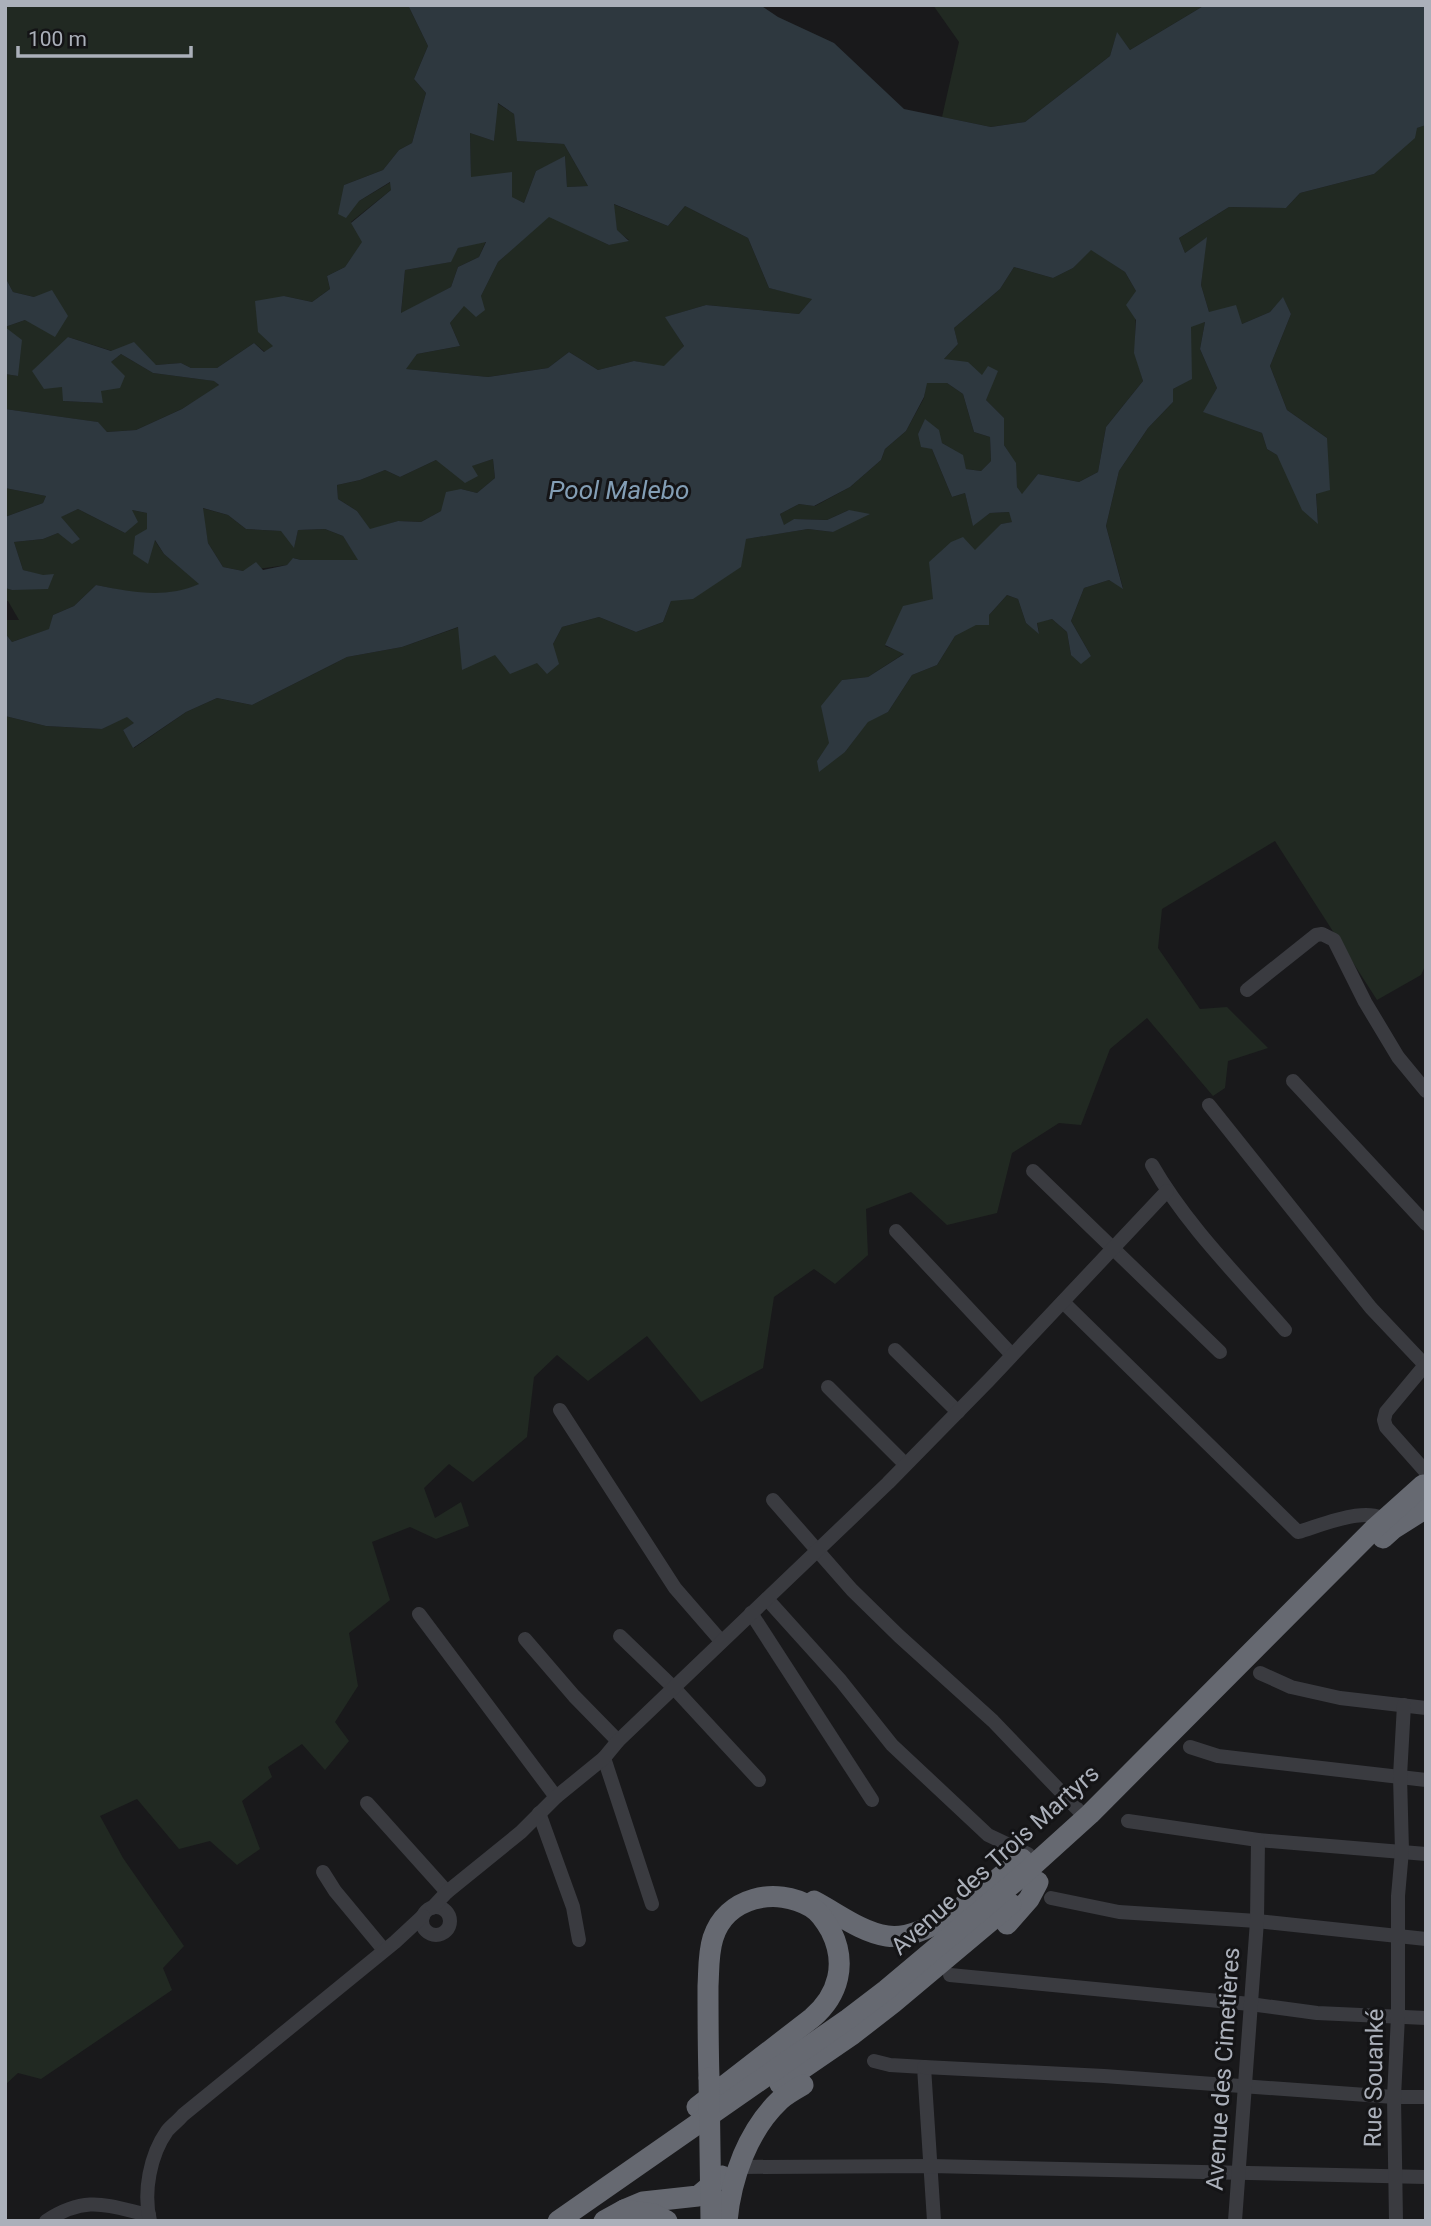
<svg xmlns="http://www.w3.org/2000/svg" width="1431" height="2226" viewBox="0 0 1431 2226" font-family="Roboto,sans-serif">
	<style>
		.green { fill: #212922 }
		.water { fill: #2e383f; fill-rule: evenodd }
		.lines { fill: none; stroke-linecap: round; stroke-linejoin: round }
		.minor { stroke: #3a3b40; stroke-width: 14 }
		.highway { stroke: #666971; stroke-width: 21 }
		.highway-bridge { stroke: #666971; stroke-width: 21 }
		.labels { text-anchor: middle; stroke-width: 6; stroke-linejoin: round; paint-order: stroke }
		.street-label { font-size: 24px; fill: #abb0ba; stroke: #141416 }
		.water-label { font-size: 26px; font-style: italic; fill: #839eb5; stroke: #141416 }
	</style>
	<rect width="100%" height="100%" fill="#19191b"/>
	<g class="green">
		<path d="M 5,5 L 408,5 L 428,46 L 414,79 L 426,93 L 412,143 L 399,150 L 383,170 L 344,185 L 359,201 L 391,182 L 391,190 L 351,222 L 363,242 L 345,267 L 327,276 L 330,289 L 312,302 L 284,296 L 274,346 L 265,352 L 254,343 L 217,368 L 191,368 L 181,363 L 156,365 L 68,337 L 63,401 L 103,403 L 100,391 L 111,362 L 121,354 L 153,373 L 215,381 L 219,386 L 182,409 L 136,430 L 107,432 L 97,422 L 5,409 L 5,374 L 18,376 L 5,327 L 25,320 L 34,297 L 13,292 L 5,277 Z"/>
		<path d="M 933,5 L 1205,5 L 1130,50 L 1117,33 L 1110,56 L 1025,122 L 991,127 L 942,117 L 959,42 Z"/>
		<path d="M 497,103 L 514,114 L 518,141 L 564,144 L 588,186 L 567,187 L 565,157 L 536,171 L 524,203 L 471,178 L 470,133 L 494,141 Z"/>
		<path d="M 1426,125 L 1426,964 L 1421,975 L 1377,1000 L 1275,841 L 1162,909 L 1158,948 L 1200,1009 L 1227,1007 L 1268,1048 L 1228,1061 L 1225,1088 L 1213,1096 L 1147,1018 L 1110,1049 L 1081,1125 L 1059,1123 L 1012,1153 L 997,1213 L 947,1225 L 911,1192 L 866,1209 L 868,1255 L 835,1284 L 814,1269 L 774,1297 L 763,1368 L 701,1402 L 647,1336 L 588,1381 L 557,1355 L 534,1377 L 527,1437 L 473,1482 L 449,1464 L 424,1488 L 435,1518 L 461,1502 L 469,1526 L 436,1539 L 410,1527 L 372,1542 L 390,1600 L 349,1633 L 358,1686 L 335,1722 L 349,1741 L 325,1770 L 302,1744 L 268,1767 L 272,1777 L 242,1801 L 260,1849 L 237,1865 L 210,1841 L 179,1849 L 137,1799 L 100,1816 L 123,1858 L 184,1946 L 163,1968 L 172,1990 L 41,2079 L 18,2073 L 5,2085 L 5,716 L 46,726 L 102,729 L 127,716 L 135,723 L 123,730 L 134,748 L 186,712 L 217,698 L 252,705 L 347,657 L 402,647 L 459,627 L 495,655 L 553,644 L 562,627 L 599,617 L 636,632 L 663,622 L 671,601 L 745,539 L 808,529 L 833,532 L 849,510 L 827,520 L 794,519 L 784,526 L 780,514 L 799,504 L 815,506 L 850,487 L 881,460 L 885,449 L 906,431 L 924,398 L 926,383 L 947,383 L 963,394 L 974,432 L 990,437 L 991,461 L 981,471 L 966,469 L 962,455 L 942,443 L 925,420 L 918,434 L 932,449 L 952,497 L 965,493 L 973,525 L 990,513 L 1009,512 L 1013,522 L 1001,524 L 933,599 L 885,646 L 905,653 L 868,677 L 842,680 L 830,743 L 817,761 L 845,752 L 868,721 L 888,712 L 912,675 L 937,665 L 955,636 L 989,615 L 1007,595 L 1018,599 L 1026,623 L 1039,633 L 1037,622 L 1052,619 L 1067,632 L 1071,655 L 1091,656 L 1071,621 L 1084,588 L 1109,580 L 1123,588 L 1106,526 L 1119,471 L 1148,428 L 1173,402 L 1173,389 L 1191,379 L 1191,326 L 1205,322 L 1200,349 L 1217,388 L 1204,412 L 1262,433 L 1267,449 L 1277,455 L 1318,523 L 1316,493 L 1327,438 L 1287,410 L 1270,366 L 1291,314 L 1283,298 L 1270,312 L 1242,324 L 1209,312 L 1201,285 L 1206,238 L 1185,253 L 1179,238 L 1229,207 L 1286,208 L 1300,193 L 1374,174 L 1417,128 Z"/>
		<path d="M 613,204 L 668,226 L 685,206 L 748,238 L 769,288 L 813,298 L 799,314 L 706,305 L 666,317 L 684,346 L 664,367 L 634,361 L 598,370 L 569,352 L 548,368 L 488,377 L 405,369 L 417,354 L 460,346 L 450,323 L 464,305 L 481,296 L 498,262 L 549,216 L 609,245 L 629,240 L 617,231 Z"/>
		<path d="M 486,241 L 479,257 L 458,267 L 451,287 L 401,314 L 405,270 L 450,262 L 458,248 Z"/>
		<path d="M 1091,249 L 1125,272 L 1136,291 L 1135,353 L 1143,381 L 1106,427 L 1098,472 L 1079,482 L 1038,474 L 1022,495 L 1017,487 L 1015,463 L 1004,445 L 1004,418 L 986,400 L 982,376 L 944,359 L 958,344 L 954,328 L 1000,289 L 1014,267 L 1053,278 L 1073,268 Z"/>
		<path d="M 493,459 L 495,478 L 477,493 L 461,489 L 441,511 L 421,522 L 398,521 L 370,530 L 357,511 L 338,499 L 337,485 L 360,480 L 385,470 L 400,477 L 436,460 L 471,466 Z"/>
		<path d="M 5,488 L 46,496 L 43,503 L 5,517 Z"/>
		<path d="M 202,508 L 228,515 L 246,529 L 282,531 L 294,547 L 298,530 L 325,529 L 343,536 L 359,560 L 301,560 L 294,558 L 287,565 L 243,571 L 223,567 L 208,543 Z"/>
		<path d="M 78,509 L 125,533 L 132,510 L 147,513 L 147,529 L 164,554 L 200,584 L 177,593 L 134,593 L 96,585 L 74,606 L 53,615 L 50,629 L 12,642 L 5,633 L 5,620 L 19,620 L 8,601 L 5,601 L 5,588 L 12,590 L 53,575 L 43,576 L 23,570 L 14,542 L 43,539 L 58,533 L 80,539 L 60,517 Z"/>
	</g>
	<g class="water">
		<path d="M 408,5 L 760,5 L 778,17 L 834,43 L 904,109 L 991,127 L 1025,122 L 1110,56 L 1117,32 L 1130,50 L 1205,5 L 1426,5 L 1426,125 L 1417,128 L 1415,138 L 1374,174 L 1300,193 L 1286,208 L 1229,207 L 1179,238 L 1185,253 L 1207,237 L 1201,285 L 1209,312 L 1236,305 L 1242,324 L 1270,312 L 1283,297 L 1291,314 L 1270,366 L 1287,410 L 1327,438 L 1330,490 L 1316,494 L 1318,524 L 1302,510 L 1277,455 L 1267,449 L 1262,433 L 1203,412 L 1217,388 L 1200,349 L 1205,322 L 1191,327 L 1192,379 L 1173,389 L 1173,402 L 1148,428 L 1119,471 L 1106,526 L 1123,589 L 1109,580 L 1084,588 L 1071,621 L 1091,656 L 1081,664 L 1071,655 L 1067,632 L 1052,619 L 1037,623 L 1039,634 L 1026,623 L 1018,599 L 1007,595 L 989,615 L 989,625 L 976,625 L 955,636 L 937,665 L 912,675 L 888,712 L 868,722 L 845,752 L 819,772 L 817,761 L 829,743 L 821,706 L 842,680 L 868,677 L 904,654 L 885,645 L 903,606 L 933,599 L 929,562 L 951,542 L 963,537 L 975,550 L 1001,524 L 1012,522 L 1009,512 L 990,513 L 973,526 L 965,493 L 952,497 L 932,449 L 921,447 L 918,434 L 925,419 L 939,430 L 942,443 L 963,455 L 966,469 L 981,471 L 991,461 L 990,437 L 974,432 L 963,394 L 947,383 L 927,383 L 924,397 L 906,431 L 885,449 L 881,460 L 850,487 L 814,506 L 799,504 L 780,514 L 784,525 L 794,519 L 827,520 L 849,510 L 870,514 L 833,532 L 808,529 L 746,539 L 741,567 L 693,599 L 671,601 L 663,622 L 636,632 L 599,617 L 562,627 L 553,644 L 559,664 L 547,674 L 537,663 L 510,674 L 495,655 L 462,670 L 458,627 L 402,647 L 347,657 L 252,705 L 217,698 L 186,712 L 133,748 L 123,730 L 134,723 L 127,717 L 102,729 L 46,726 L 5,716 L 5,633 L 12,642 L 49,629 L 53,615 L 74,606 L 96,585 C 132,592 165,599 199,584 L 164,554 L 155,540 L 148,564 L 133,554 L 135,536 L 147,529 L 147,513 L 132,510 L 138,522 L 125,533 L 78,509 L 61,517 L 80,539 L 72,544 L 58,533 L 43,539 L 14,542 L 23,570 L 43,575 L 54,574 L 48,589 L 12,590 L 5,588 L 5,517 L 43,503 L 46,496 L 5,488 L 5,409 L 98,422 L 107,432 L 136,430 L 182,409 L 219,385 L 214,381 L 153,373 L 121,354 L 111,362 L 125,376 L 120,388 L 101,391 L 103,403 L 63,401 L 62,387 L 44,389 L 32,371 L 68,337 L 111,351 L 134,342 L 156,365 L 181,363 L 191,368 L 217,368 L 254,343 L 264,352 L 273,346 L 258,332 L 255,301 L 284,296 L 312,302 L 330,289 L 327,276 L 345,267 L 362,242 L 351,223 L 391,190 L 390,182 L 359,201 L 346,218 L 338,214 L 344,185 L 383,170 L 399,150 L 412,143 L 426,93 L 414,79 L 428,46 ZM 498,103 L 514,114 L 517,141 L 564,144 L 588,186 L 567,187 L 565,156 L 536,171 L 524,203 L 512,197 L 512,172 L 471,177 L 470,133 L 494,141 ZM 614,204 L 668,226 L 685,206 L 748,238 L 769,288 L 812,299 L 799,314 L 706,305 L 665,317 L 684,346 L 664,366 L 634,361 L 598,370 L 569,352 L 548,368 L 488,377 L 406,369 L 417,354 L 460,346 L 450,323 L 464,306 L 476,317 L 485,310 L 481,296 L 498,262 L 549,217 L 609,245 L 629,241 L 617,230 ZM 486,242 L 479,257 L 458,267 L 451,287 L 401,313 L 405,270 L 451,262 L 458,248 ZM 1091,250 L 1125,272 L 1136,291 L 1126,305 L 1136,320 L 1134,353 L 1143,381 L 1106,427 L 1098,472 L 1079,482 L 1038,474 L 1022,494 L 1017,487 L 1016,463 L 1004,445 L 1004,418 L 986,400 L 998,371 L 988,366 L 982,375 L 968,362 L 944,359 L 958,344 L 954,328 L 1000,289 L 1014,267 L 1053,278 L 1073,268 ZM 436,460 L 465,483 L 478,476 L 472,466 L 493,459 L 495,478 L 477,493 L 461,489 L 446,492 L 441,511 L 421,522 L 398,521 L 370,529 L 357,511 L 338,499 L 337,485 L 360,480 L 385,470 L 400,477 ZM 203,508 L 228,515 L 246,529 L 281,531 L 294,548 L 298,530 L 325,529 L 343,536 L 358,560 L 301,560 L 293,558 L 287,565 L 263,570 L 256,562 L 243,571 L 223,567 L 208,543 Z"/>
		<path d="M 5,277 L 13,292 L 34,297 L 52,290 L 68,316 L 55,337 L 25,320 L 5,327 L 22,340 L 18,376 L 5,374 Z"/>
	</g>
	<g class="lines">
		<g class="minor">
			<path d="M 1247,990 L 1316,935 L 1322,934 L 1334,940 L 1365,1002 L 1398,1057 L 1426,1091"/>
			<path d="M 1293,1081 L 1426,1224"/>
			<path d="M 1209,1105 L 1371,1308 L 1425,1365"/>
			<path d="M 1152,1165 C 1187,1226 1239,1277 1285,1330"/>
			<path d="M 1033,1171 L 1220,1352"/>
			<path d="M 896,1231 L 1012,1355"/>
			<path d="M 1063,1302 L 1298,1532 C 1320,1526 1373,1502 1389,1524"/>
			<path d="M 895,1350 L 958,1412"/>
			<path d="M 1426,1364 L 1386,1412 L 1384,1420 L 1386,1427 L 1426,1472"/>
			<path d="M 828,1387 L 905,1464"/>
			<path d="M 560,1410 L 675,1588 L 721,1641"/>
			<path d="M 773,1500 L 852,1590 L 899,1636 L 993,1721 L 1085,1817"/>
			<path d="M 767,1599 L 841,1681 L 892,1745 L 988,1835 L 1028,1854"/>
			<path d="M 751,1613 L 872,1800"/>
			<path d="M 419,1614 L 556,1797"/>
			<path d="M 620,1636 L 674,1688 L 759,1780"/>
			<path d="M 525,1639 L 574,1696 L 618,1741"/>
			<path d="M 1260,1673 L 1291,1687 L 1340,1698 L 1426,1708"/>
			<path d="M 1190,1747 L 1218,1756 L 1426,1780"/>
			<path d="M 604,1758 L 652,1904"/>
			<path d="M 367,1803 L 447,1892"/>
			<path d="M 539,1813 L 573,1907 L 579,1940"/>
			<path d="M 1128,1821 L 1258,1840 L 1426,1854"/>
			<path d="M 323,1872 L 335,1891 L 384,1950"/>
			<path d="M 1051,1898 L 1119,1912 L 1257,1921 L 1426,1939"/>
			<circle cx="436" cy="1921" r="14"/>
			<path d="M 432,1908 L 447,1892 L 521,1832 L 556,1797 L 604,1758 L 618,1741 L 888,1483 L 989,1380 L 1167,1191"/>
			<path d="M 950,1975 L 1250,2004 L 1317,2013 L 1426,2018"/>
			<path d="M 874,2061 L 890,2065 L 924,2067 L 934,2221"/>
			<path d="M 924,2067 L 1104,2076 L 1394,2097 L 1426,2097"/>
			<path d="M 739,2167 L 931,2166 L 1426,2177"/>
			<path d="M 46,2221 C 86,2195 105,2205 149,2215"/>
			<path d="M 150,2221 C 143,2192 150,2155 167,2131 C 171,2126 178,2121 183,2115 L 395,1942 L 423,1916"/>
			<path d="M 1235,2221 L 1257,1921 L 1258,1840"/>
			<path d="M 1396,2221 L 1394,2097 L 1398,2016 L 1398,1896 L 1402,1851 L 1400,1776 L 1404,1705"/>
		</g>
		<g class="highway">
			<path d="M 1383,1538 L 1393,1529 L 1426,1508"/>
			<path d="M 814,1901 C 837,1913 861,1932 887,1936 C 929,1943 990,1884 1022,1859"/>
			<path d="M 1007,1924 L 1029,1899 L 1038,1882"/>
			<path d="M 780,2084 L 853,2034 L 893,2003 L 1011,1904"/>
			<path d="M 697,2107 L 812,2018 C 839,1995 847,1963 831,1931 C 826,1922 820,1912 811,1907 C 776,1886 726,1897 713,1938 C 708,1954 709,1970 708,1986 C 708,2017 708,2047 709,2078"/>
			<path d="M 624,2210 L 643,2202 L 698,2196 L 722,2176"/>
			<path d="M 558,2221 L 848,2019 L 886,1990 L 1017,1880 L 1090,1814 L 1375,1528 L 1423,1485"/>
			<path d="M 604,2221 L 624,2210 L 653,2214 L 667,2221"/>
			<path d="M 727,2221 C 731,2178 748,2130 780,2100 C 787,2094 796,2089 803,2085"/>
		</g>
		<path class="highway-bridge" d="M 709,2078 L 711,2221"/>
	</g>
	<g class="labels">
		<g class="street-label">
			<text transform="translate(995 1860) rotate(-42)" y="8">Avenue des Trois Martyrs</text>
			<text transform="translate(1223 2069) rotate(-86)" y="8">Avenue des Cimetières</text>
			<text transform="translate(1374 2078) rotate(-89)" y="8">Rue Souanké</text>
		</g>
		<g class="water-label">
			<text x="619" y="499">Pool Malebo</text>
		</g>
	</g>
	<rect width="1431" height="2226" fill="none" stroke="#abb0ba" stroke-width="14"/>
	<path d="M18 46v10h173v-10" fill="none" stroke="#abb0ba" stroke-width="3.5"/>
	<text x="28" y="46" font-size="21" fill="#abb0ba" stroke="#141416" stroke-width="5" paint-order="stroke">100 m</text>
</svg>
